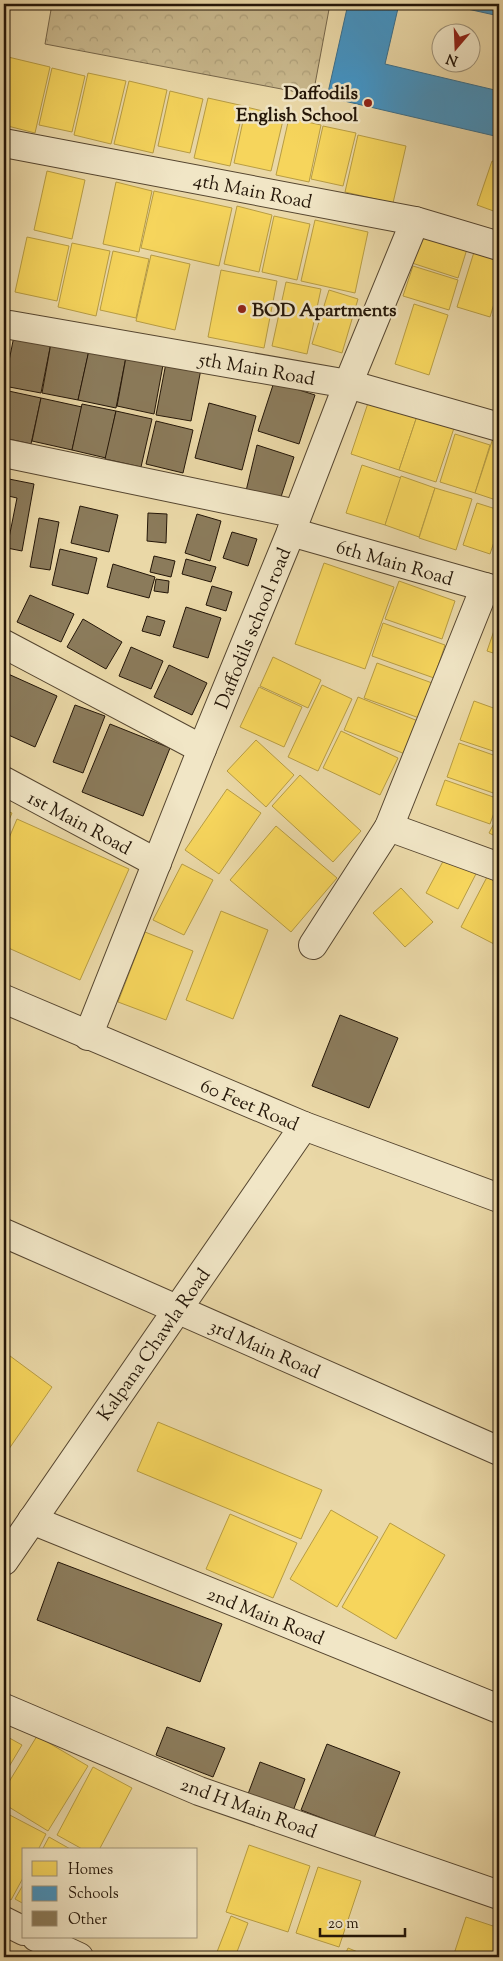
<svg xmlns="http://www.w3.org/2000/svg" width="503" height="1961" viewBox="0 0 503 1961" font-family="'Sorts Mill Goudy',serif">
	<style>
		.forest { fill: url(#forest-crowns); stroke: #76664a }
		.homes { fill: #f6d55c; stroke: #b79c43 }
		.schools { fill: #4393c3; stroke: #3a6e8b }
		.building { fill: #8b7b5b; stroke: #241608 }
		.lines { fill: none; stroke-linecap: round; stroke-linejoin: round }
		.minor-casing { stroke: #564630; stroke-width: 30 }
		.minor { stroke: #f1e6c6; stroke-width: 28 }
		.poi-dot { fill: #8f2418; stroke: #f1e6c6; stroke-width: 2 }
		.labels { text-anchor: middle; stroke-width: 5; stroke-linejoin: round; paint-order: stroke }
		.poi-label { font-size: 19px; font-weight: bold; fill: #241608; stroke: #f1e6c6; text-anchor: end }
		.street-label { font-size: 19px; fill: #241608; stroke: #f1e6c6 }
	</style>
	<defs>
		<pattern id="forest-crowns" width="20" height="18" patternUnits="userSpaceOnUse" patternTransform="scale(1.25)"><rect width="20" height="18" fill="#c8b78c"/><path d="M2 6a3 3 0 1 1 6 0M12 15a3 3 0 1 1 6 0" fill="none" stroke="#ac9d77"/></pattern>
	</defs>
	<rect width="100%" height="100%" fill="#ead8a7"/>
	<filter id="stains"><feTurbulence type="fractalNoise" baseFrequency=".004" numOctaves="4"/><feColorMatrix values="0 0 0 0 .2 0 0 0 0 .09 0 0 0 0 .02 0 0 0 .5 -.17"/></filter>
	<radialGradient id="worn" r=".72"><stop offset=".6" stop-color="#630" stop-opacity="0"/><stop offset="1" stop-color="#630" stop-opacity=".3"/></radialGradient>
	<path class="forest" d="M 52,4 L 330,4 L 313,95 L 45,44 Z"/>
	<g class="homes">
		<path d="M 4,56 L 50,67 L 35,133 L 4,125 Z"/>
		<path d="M 52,68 L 85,76 L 72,132 L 39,125 Z"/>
		<path d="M 88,73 L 126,81 L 111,144 L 74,135 Z"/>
		<path d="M 129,81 L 167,90 L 153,153 L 114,144 Z"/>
		<path d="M 170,91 L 203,99 L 190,153 L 158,146 Z"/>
		<path d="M 208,98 L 244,106 L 230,166 L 194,158 Z"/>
		<path d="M 246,107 L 284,116 L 271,171 L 234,163 Z"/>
		<path d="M 289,118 L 321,125 L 309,182 L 276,175 Z"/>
		<path d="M 323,126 L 356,133 L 343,186 L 311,179 Z"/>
		<path d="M 358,135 L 406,146 L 393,203 L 345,192 Z"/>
		<path d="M 492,161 L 499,163 L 499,213 L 477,205 Z"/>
		<path d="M 47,171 L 85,180 L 72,239 L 34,230 Z"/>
		<path d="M 116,182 L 152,191 L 139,252 L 103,244 Z"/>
		<path d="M 154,191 L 232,208 L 219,266 L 141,248 Z"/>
		<path d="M 237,206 L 272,215 L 259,272 L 224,264 Z"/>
		<path d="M 274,216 L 310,224 L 297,280 L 262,272 Z"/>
		<path d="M 315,220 L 368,232 L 355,293 L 301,281 Z"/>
		<path d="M 420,235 L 467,249 L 458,278 L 412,263 Z"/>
		<path d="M 27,237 L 69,246 L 57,301 L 15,292 Z"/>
		<path d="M 72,243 L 110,251 L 96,316 L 58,307 Z"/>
		<path d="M 113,251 L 149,259 L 136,318 L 100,310 Z"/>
		<path d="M 474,252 L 499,260 L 499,287 L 490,317 L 457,307 Z"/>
		<path d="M 151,255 L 190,264 L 175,330 L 136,321 Z"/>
		<path d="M 413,266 L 458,280 L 449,310 L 403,296 Z"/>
		<path d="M 221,270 L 277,281 L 264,348 L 208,337 Z"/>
		<path d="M 286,282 L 321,289 L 307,354 L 272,346 Z"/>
		<path d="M 329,290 L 358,299 L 342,353 L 312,344 Z"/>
		<path d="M 499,296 L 499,318 L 493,316 Z"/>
		<path d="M 414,304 L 448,315 L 429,375 L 395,364 Z"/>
		<path d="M 369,400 L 417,416 L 399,470 L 351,454 Z"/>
		<path d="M 417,416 L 454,428 L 436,482 L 399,470 Z"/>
		<path d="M 455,434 L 490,445 L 475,493 L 440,482 Z"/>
		<path d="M 494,435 L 499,437 L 499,501 L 475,493 Z"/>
		<path d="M 362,465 L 401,478 L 385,525 L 346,513 Z"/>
		<path d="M 401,476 L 435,488 L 419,537 L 385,525 Z"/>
		<path d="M 435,488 L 472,499 L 456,550 L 419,538 Z"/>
		<path d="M 477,503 L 499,510 L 499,527 L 490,554 L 463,545 Z"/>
		<path d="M 324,563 L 394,587 L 365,669 L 295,644 Z"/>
		<path d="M 399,581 L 455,601 L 442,639 L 385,619 Z"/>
		<path d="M 499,616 L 499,655 L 487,651 Z"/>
		<path d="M 383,623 L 445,645 L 434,678 L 372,656 Z"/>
		<path d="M 273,657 L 321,680 L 308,708 L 260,686 Z"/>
		<path d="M 377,663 L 435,684 L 422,719 L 364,698 Z"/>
		<path d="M 322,685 L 352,699 L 318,771 L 288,757 Z"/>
		<path d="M 259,687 L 302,707 L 284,747 L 240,727 Z"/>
		<path d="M 358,697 L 418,721 L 405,754 L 344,730 Z"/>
		<path d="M 474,701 L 499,710 L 499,753 L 460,740 Z"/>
		<path d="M 341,731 L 398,758 L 380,795 L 323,768 Z"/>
		<path d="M 256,740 L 294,775 L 266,807 L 227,771 Z"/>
		<path d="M 459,743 L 499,757 L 499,795 L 447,777 Z"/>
		<path d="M 300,775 L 361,831 L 333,862 L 272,806 Z"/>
		<path d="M 445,780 L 499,799 L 490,824 L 436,805 Z"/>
		<path d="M 227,789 L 261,813 L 219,874 L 185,850 Z"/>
		<path d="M 4,810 L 12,813 L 4,832 Z"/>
		<path d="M 499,814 L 499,838 L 489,833 Z"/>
		<path d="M 17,819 L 129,869 L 80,980 L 4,946 L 4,850 Z"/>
		<path d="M 276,826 L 337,878 L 291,932 L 230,880 Z"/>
		<path d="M 448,852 L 479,868 L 458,909 L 426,893 Z"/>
		<path d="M 182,864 L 213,880 L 184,935 L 153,920 Z"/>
		<path d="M 487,877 L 499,883 L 499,934 L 494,944 L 461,927 Z"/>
		<path d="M 401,888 L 433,922 L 405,947 L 373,913 Z"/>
		<path d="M 221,911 L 268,930 L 233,1019 L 186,1000 Z"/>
		<path d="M 145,932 L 193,951 L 166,1020 L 118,1002 Z"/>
		<path d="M 6,1353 L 52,1387 L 4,1456 L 4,1357 Z"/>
		<path d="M 158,1422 L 322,1490 L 301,1539 L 137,1471 Z"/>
		<path d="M 331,1510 L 378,1537 L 337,1607 L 290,1579 Z"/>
		<path d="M 230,1514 L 297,1543 L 273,1598 L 206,1569 Z"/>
		<path d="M 390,1523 L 445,1555 L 396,1639 L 342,1607 Z"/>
		<path d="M 4,1735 L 22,1745 L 4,1775 Z"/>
		<path d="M 37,1736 L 88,1766 L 48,1831 L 4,1804 L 4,1790 Z"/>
		<path d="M 93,1767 L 132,1788 L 99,1850 L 84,1850 L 57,1835 Z"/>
		<path d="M 4,1812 L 46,1834 L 38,1850 L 24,1850 L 24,1876 L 11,1900 L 4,1896 Z"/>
		<path d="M 49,1837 L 72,1850 L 42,1850 Z"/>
		<path d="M 249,1845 L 310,1866 L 288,1932 L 226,1912 Z"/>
		<path d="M 318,1867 L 361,1881 L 339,1947 L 296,1933 Z"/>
		<path d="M 24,1883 L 24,1904 L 15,1899 Z"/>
		<path d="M 231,1916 L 248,1923 L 235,1957 L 215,1957 Z"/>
		<path d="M 466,1917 L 499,1928 L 499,1938 L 493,1957 L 453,1957 Z"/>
		<path d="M 348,1948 L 370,1957 L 344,1957 Z"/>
	</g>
	<g class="schools">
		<path d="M 348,4 L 399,4 L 385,64 L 499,91 L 499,137 L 327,97 Z"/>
		<path d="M 445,4 L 499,4 L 499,16 Z"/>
	</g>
	<g class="building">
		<path d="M 14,336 L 51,343 L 41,393 L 4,386 Z"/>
		<path d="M 51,343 L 89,351 L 78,400 L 42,393 Z"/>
		<path d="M 89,350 L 126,357 L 116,408 L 78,400 Z"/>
		<path d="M 126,357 L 163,365 L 154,414 L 117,406 Z"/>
		<path d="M 166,363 L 201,369 L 191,421 L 156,415 Z"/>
		<path d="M 274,382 L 315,395 L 299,444 L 258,431 Z"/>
		<path d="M 4,390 L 41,398 L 31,444 L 4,438 Z"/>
		<path d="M 41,398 L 82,407 L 72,450 L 32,441 Z"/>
		<path d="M 209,403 L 256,416 L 242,470 L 195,458 Z"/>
		<path d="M 82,404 L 116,411 L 106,458 L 72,450 Z"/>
		<path d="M 116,411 L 152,419 L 141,467 L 105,459 Z"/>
		<path d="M 156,421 L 193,430 L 183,473 L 146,464 Z"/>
		<path d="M 257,445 L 294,457 L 279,503 L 246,491 Z"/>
		<path d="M 4,478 L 34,484 L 22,551 L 7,548 L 17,498 L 4,495 Z"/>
		<path d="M 80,506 L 118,515 L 109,552 L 71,543 Z"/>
		<path d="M 148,513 L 167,514 L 166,543 L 147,541 Z"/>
		<path d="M 197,514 L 221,521 L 210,561 L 185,553 Z"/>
		<path d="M 39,518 L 59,522 L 50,570 L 30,567 Z"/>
		<path d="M 232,532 L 257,539 L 248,566 L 223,558 Z"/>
		<path d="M 60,549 L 97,558 L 88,594 L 52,585 Z"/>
		<path d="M 154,556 L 175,561 L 171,577 L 150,572 Z"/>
		<path d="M 186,559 L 216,567 L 211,582 L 182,574 Z"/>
		<path d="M 113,564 L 155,577 L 149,598 L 107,587 Z"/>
		<path d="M 156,579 L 169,581 L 168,593 L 154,591 Z"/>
		<path d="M 212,586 L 232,592 L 226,611 L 206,605 Z"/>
		<path d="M 30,595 L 74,614 L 61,642 L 17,622 Z"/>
		<path d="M 186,607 L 221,618 L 208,658 L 173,647 Z"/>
		<path d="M 147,616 L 165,621 L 160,636 L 142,631 Z"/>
		<path d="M 83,619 L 122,642 L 106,669 L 67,647 Z"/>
		<path d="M 131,647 L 163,661 L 151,689 L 119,676 Z"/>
		<path d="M 169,665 L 207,683 L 192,715 L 154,697 Z"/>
		<path d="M 6,673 L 57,696 L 35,747 L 4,733 L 4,677 Z"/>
		<path d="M 75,705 L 105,716 L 83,773 L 53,762 Z"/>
		<path d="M 110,724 L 170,748 L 143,816 L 82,792 Z"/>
		<path d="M 340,1015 L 398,1038 L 369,1108 L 312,1086 Z"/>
		<path d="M 58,1562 L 222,1624 L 200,1682 L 37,1620 Z"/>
		<path d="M 167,1727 L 225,1748 L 213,1777 L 156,1755 Z"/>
		<path d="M 327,1744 L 400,1772 L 374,1838 L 301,1810 Z"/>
		<path d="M 260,1762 L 305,1779 L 293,1811 L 248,1794 Z"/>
	</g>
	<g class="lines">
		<g class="minor-casing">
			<g id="minor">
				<path d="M 4,143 L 415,221 L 499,246"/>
				<path d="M 10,325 L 348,384 L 499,427"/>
				<path d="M 4,453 L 297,514"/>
				<path d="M 291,532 L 499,591"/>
				<path d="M 4,644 L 202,749"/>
				<path d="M 4,781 L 157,863"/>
				<path d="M 389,827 L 499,867"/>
				<path d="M 313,945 L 389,827 L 485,587"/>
				<path d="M 4,999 L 304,1126 L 499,1198"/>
				<path d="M 88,1036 L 202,749 L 291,532 L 348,384 L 415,221"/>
				<path d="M 4,1233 L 499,1451"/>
				<path d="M 32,1520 L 499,1709"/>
				<path d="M 4,1561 L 304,1126"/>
				<path d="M 4,1708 L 199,1791 L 499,1895"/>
				<path d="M 4,1921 L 24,1931"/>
				<path d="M 36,1937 L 79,1957"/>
			</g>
		</g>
		<use href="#minor" class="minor"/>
	</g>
	<g class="poi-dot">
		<circle cx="368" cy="103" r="5"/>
		<circle cx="242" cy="309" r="5"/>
	</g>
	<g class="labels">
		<g class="poi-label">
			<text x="358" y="99">Daffodils<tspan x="358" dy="22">English School</tspan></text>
			<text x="252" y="316" text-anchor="start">BOD Apartments</text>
		</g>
		<g class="street-label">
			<text transform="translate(253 190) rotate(11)" y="7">4th Main Road</text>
			<text transform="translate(257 368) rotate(10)" y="7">5th Main Road</text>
			<text transform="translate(395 562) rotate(16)" y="7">6th Main Road</text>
			<text transform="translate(252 628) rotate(-68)" y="7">Daffodils school road</text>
			<text transform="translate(80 822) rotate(28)" y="7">1st Main Road</text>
			<text transform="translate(250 1104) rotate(23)" y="7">60 Feet Road</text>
			<text transform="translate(153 1344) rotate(-55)" y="7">Kalpana Chawla Road</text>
			<text transform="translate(265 1348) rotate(24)" y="7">3rd Main Road</text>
			<text transform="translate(266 1615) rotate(22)" y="7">2nd Main Road</text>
			<text transform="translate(249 1807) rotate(20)" y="7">2nd H Main Road</text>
		</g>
	</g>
	<rect width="503" height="1961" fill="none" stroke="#ead8a7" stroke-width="20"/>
	<rect x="5" y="5" width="493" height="1951" fill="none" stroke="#241608" stroke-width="2.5"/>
	<rect x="10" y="10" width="483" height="1941" fill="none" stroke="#241608"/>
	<rect x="22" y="1848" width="175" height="90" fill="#f1e6c6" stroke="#9f937a"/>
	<rect x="32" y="1861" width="25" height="15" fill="#f6d55c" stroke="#9f937a"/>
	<text x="68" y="1874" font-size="15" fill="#241608">Homes</text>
	<rect x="32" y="1886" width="25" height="15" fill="#4393c3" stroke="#9f937a"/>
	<text x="68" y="1898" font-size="15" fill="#241608">Schools</text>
	<rect x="32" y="1911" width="25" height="15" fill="#8b7b5b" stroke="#9f937a"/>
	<text x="68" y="1924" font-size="15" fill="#241608">Other</text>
	<g transform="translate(456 48) rotate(199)"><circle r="24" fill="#f1e6c6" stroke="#9f937a"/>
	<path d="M0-4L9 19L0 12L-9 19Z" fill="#8f2418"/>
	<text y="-8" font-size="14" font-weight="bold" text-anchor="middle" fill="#241608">N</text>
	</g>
	<path d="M320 1928v8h85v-8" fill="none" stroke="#241608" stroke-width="2.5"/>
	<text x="328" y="1928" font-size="15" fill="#241608" stroke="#f1e6c6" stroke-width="4" paint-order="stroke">20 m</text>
	<rect width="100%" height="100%" filter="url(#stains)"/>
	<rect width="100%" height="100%" fill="url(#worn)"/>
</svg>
